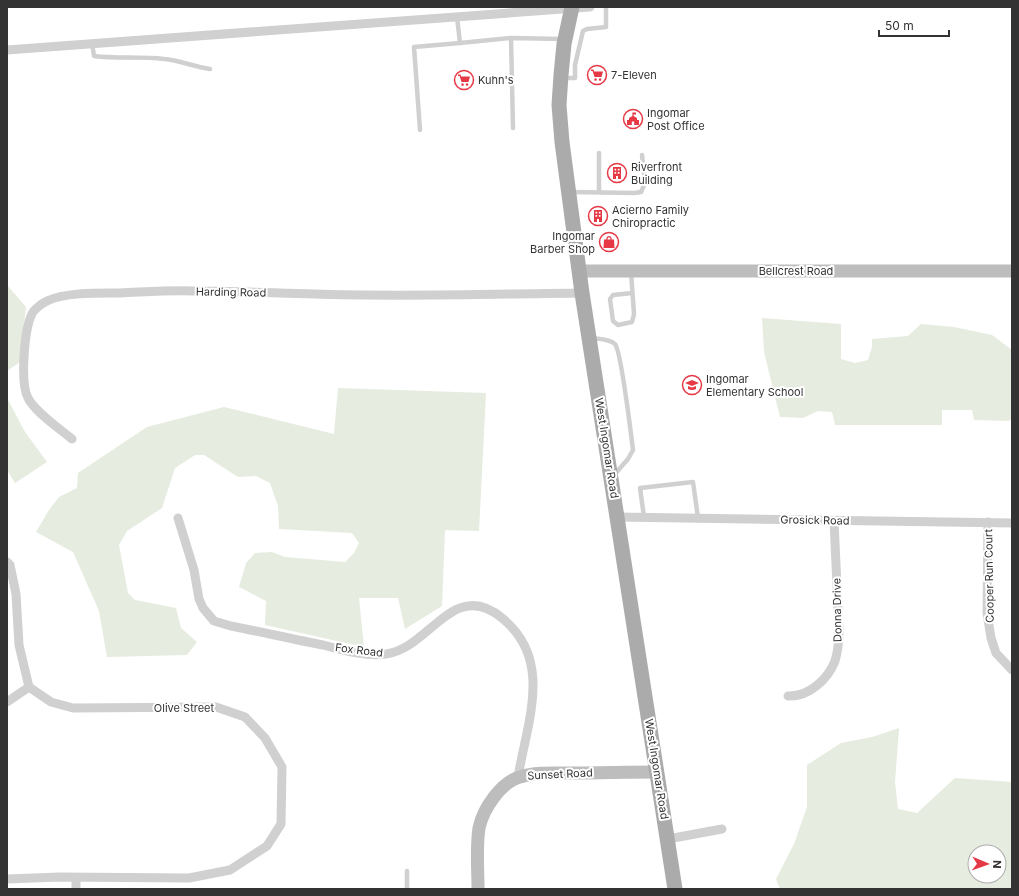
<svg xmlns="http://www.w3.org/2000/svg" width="1019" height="896" viewBox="0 0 1019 896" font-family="Inter,sans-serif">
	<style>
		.green { fill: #e6ecdf; fill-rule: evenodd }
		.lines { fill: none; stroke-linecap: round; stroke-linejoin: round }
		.lane { stroke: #d0d0d0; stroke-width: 4.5 }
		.street { stroke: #d0d0d0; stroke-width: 9 }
		.secondary { stroke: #bdbdbd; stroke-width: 13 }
		.primary { stroke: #ababab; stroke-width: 15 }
		.labels { text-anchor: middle; stroke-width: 4; stroke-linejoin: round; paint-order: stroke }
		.poi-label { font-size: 11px; fill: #333; stroke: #fff; text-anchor: start }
		.street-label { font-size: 11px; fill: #333; stroke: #fff }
	</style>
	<rect width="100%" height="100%" fill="#fff"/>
	<g class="green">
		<path d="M 7,285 L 26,307 L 20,362 L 7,371 Z"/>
		<path d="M 762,318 L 841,324 L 841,359 L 855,363 L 868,360 L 872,347 L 872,339 L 908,336 L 921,324 L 954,327 L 992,335 L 1012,350 L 1012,419 L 1008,421 L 974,420 L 972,410 L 942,410 L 942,425 L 835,425 L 832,412 L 818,411 L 803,418 L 780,417 L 764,352 Z"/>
		<path d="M 338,388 L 486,393 L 479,531 L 445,530 L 442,606 L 405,629 L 398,598 L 359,598 L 364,647 L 265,625 L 266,601 L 239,587 L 246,563 L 255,553 L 272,552 L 285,557 L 345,562 L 354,553 L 359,543 L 352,533 L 279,529 L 278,506 L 270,483 L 256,476 L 238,477 L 204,455 L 195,455 L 175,468 L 162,508 L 127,531 L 119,545 L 128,593 L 135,600 L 176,608 L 181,628 L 197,642 L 187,655 L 107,657 L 99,611 L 73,552 L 36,532 L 49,510 L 59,497 L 77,488 L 78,473 L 147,427 L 224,407 L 334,434 Z"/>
		<path d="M 7,398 L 25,432 L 47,462 L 15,483 L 7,470 Z"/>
		<path d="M 899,728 L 895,782 L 898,809 L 917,813 L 955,778 L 1012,782 L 1012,889 L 780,889 L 776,879 L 794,844 L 807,807 L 807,765 L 841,743 L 872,737 ZM 975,852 L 999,852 L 999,876 L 975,876 Z"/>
	</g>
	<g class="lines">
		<g class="lane">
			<path d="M 92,43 L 94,56 C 117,59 140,56 164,59 C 179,60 194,67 210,69"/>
			<path d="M 460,43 L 511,38"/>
			<path d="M 563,78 L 575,78 L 575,65 L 583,31 L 587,29 L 606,27 L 606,7"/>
			<path d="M 513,128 L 511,38 L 563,39"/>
			<path d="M 420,130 L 414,47 L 460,43 L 457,17"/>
			<path d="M 599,153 L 599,192"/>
			<path d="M 570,192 L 634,193 L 641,192 L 645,183 L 642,155"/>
			<path d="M 631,272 L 634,314 L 632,322 L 618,325 L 613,321 L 610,299 L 613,295 L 632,293"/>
			<path d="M 591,338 C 597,339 610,339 615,344 C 621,351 631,434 633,450 L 628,459 L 614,475"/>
			<path d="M 644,517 L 640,488 L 693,482 L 698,518"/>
			<path d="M 407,871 L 407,889"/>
		</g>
		<g class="street">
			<path d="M 7,50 L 590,7"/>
			<path d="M 72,439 C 60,429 35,412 28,398 C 20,383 24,327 33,312 C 37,307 41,304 47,301 C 65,292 100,293 120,293 C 145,292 169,290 194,291 C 234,291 274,293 314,294 C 403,297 493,294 582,293"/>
			<path d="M 617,517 L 1012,523"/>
			<path d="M 178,518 L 194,570 L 199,599 L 203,608 L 214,621 L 231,626 C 262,632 292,639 323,645 C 343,650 366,657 386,654 C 414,651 436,617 460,608 C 476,602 490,608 502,618 C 554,660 527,722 518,777"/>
			<path d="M 988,522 L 987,613 L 991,638 L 996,653 L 1012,670"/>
			<path d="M 7,562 L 10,565 L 16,594 L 19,645 L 29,687"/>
			<path d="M 788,696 C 809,697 828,679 835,661 C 838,651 839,640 839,630 L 834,521"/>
			<path d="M 7,702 L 29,687 L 51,702 L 73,708 L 216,707 L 245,717 L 265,738 L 282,767 L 281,824 L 267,846 L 230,870 L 189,878 L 60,877 L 7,879"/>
			<path d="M 668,839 L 722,829"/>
			<path d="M 76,889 L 76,878"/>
		</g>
		<g class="secondary">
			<path d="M 579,271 L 1012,271"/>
			<path d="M 478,889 C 478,869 476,847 479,828 C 483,809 501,782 520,777 C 535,772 553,773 568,773 C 598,773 628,772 657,772"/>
		</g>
		<path class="primary" d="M 572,7 L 564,44 L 561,75 L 559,105 L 562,142 L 582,293 L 675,889"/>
	</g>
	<defs>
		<g id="supermarket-ring" transform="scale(1)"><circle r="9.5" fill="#fff" stroke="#e63946" stroke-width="1.5"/><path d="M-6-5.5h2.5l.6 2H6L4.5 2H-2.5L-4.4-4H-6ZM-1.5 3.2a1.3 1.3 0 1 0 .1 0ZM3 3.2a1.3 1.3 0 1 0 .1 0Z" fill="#e63946"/></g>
		<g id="civic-ring" transform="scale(1)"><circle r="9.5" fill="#fff" stroke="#e63946" stroke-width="1.5"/><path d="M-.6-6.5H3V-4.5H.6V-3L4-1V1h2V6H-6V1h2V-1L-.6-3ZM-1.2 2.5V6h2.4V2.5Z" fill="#e63946"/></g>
		<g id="building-ring" transform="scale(1)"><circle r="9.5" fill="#fff" stroke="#e63946" stroke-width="1.5"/><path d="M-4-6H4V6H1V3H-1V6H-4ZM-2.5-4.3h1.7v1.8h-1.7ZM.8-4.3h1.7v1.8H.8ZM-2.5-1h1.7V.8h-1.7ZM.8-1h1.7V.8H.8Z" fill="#e63946"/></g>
		<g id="shop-ring" transform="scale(1)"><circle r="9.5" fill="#fff" stroke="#e63946" stroke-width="1.5"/><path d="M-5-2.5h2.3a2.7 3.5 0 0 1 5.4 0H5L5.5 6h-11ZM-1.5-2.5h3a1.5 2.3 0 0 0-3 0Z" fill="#e63946"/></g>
		<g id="school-ring" transform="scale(1)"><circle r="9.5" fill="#fff" stroke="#e63946" stroke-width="1.5"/><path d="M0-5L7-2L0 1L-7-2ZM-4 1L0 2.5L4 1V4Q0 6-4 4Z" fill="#e63946"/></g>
	</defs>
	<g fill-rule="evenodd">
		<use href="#supermarket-ring" x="597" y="75"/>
		<use href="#supermarket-ring" x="464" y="80"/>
		<use href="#civic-ring" x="633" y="119"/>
		<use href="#building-ring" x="617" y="173"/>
		<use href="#building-ring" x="598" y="216"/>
		<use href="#shop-ring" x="609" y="242"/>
		<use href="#school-ring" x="692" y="385"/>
	</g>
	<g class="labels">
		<g class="poi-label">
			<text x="611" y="79">7-Eleven</text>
			<text x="478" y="84">Kuhn's</text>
			<text x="647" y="117">Ingomar<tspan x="647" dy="13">Post Office</tspan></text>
			<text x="631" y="171">Riverfront<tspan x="631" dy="13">Building</tspan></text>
			<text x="612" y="214">Acierno Family<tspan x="612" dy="13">Chiropractic</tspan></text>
			<text x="595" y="240" text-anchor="end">Ingomar<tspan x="595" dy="13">Barber Shop</tspan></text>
			<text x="706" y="383">Ingomar<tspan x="706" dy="13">Elementary School</tspan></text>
		</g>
		<g class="street-label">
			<text x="796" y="275">Bellcrest Road</text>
			<text transform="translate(231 292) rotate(1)" y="4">Harding Road</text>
			<text transform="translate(607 448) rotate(81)" y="4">West Ingomar Road</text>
			<text transform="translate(815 520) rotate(1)" y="4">Grosick Road</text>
			<text transform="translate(989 576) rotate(-91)" y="4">Cooper Run Court</text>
			<text transform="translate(837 610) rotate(-91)" y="4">Donna Drive</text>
			<text transform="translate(359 650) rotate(7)" y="4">Fox Road</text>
			<text x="184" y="712">Olive Street</text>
			<text transform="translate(657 769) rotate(81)" y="4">West Ingomar Road</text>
			<text transform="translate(560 774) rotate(-3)" y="4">Sunset Road</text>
		</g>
	</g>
	<rect width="1019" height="896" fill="none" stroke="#333333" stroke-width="16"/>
	<g transform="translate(987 864) rotate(92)"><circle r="19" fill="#ffffff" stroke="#adadad"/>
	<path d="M0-3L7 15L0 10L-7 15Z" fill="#e63946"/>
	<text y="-6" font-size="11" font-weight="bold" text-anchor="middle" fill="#333333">N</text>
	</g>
	<path d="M879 30v6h70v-6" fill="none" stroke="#333333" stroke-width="2"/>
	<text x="885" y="30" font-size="12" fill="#333333" stroke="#ffffff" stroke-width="3" paint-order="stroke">50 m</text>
</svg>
